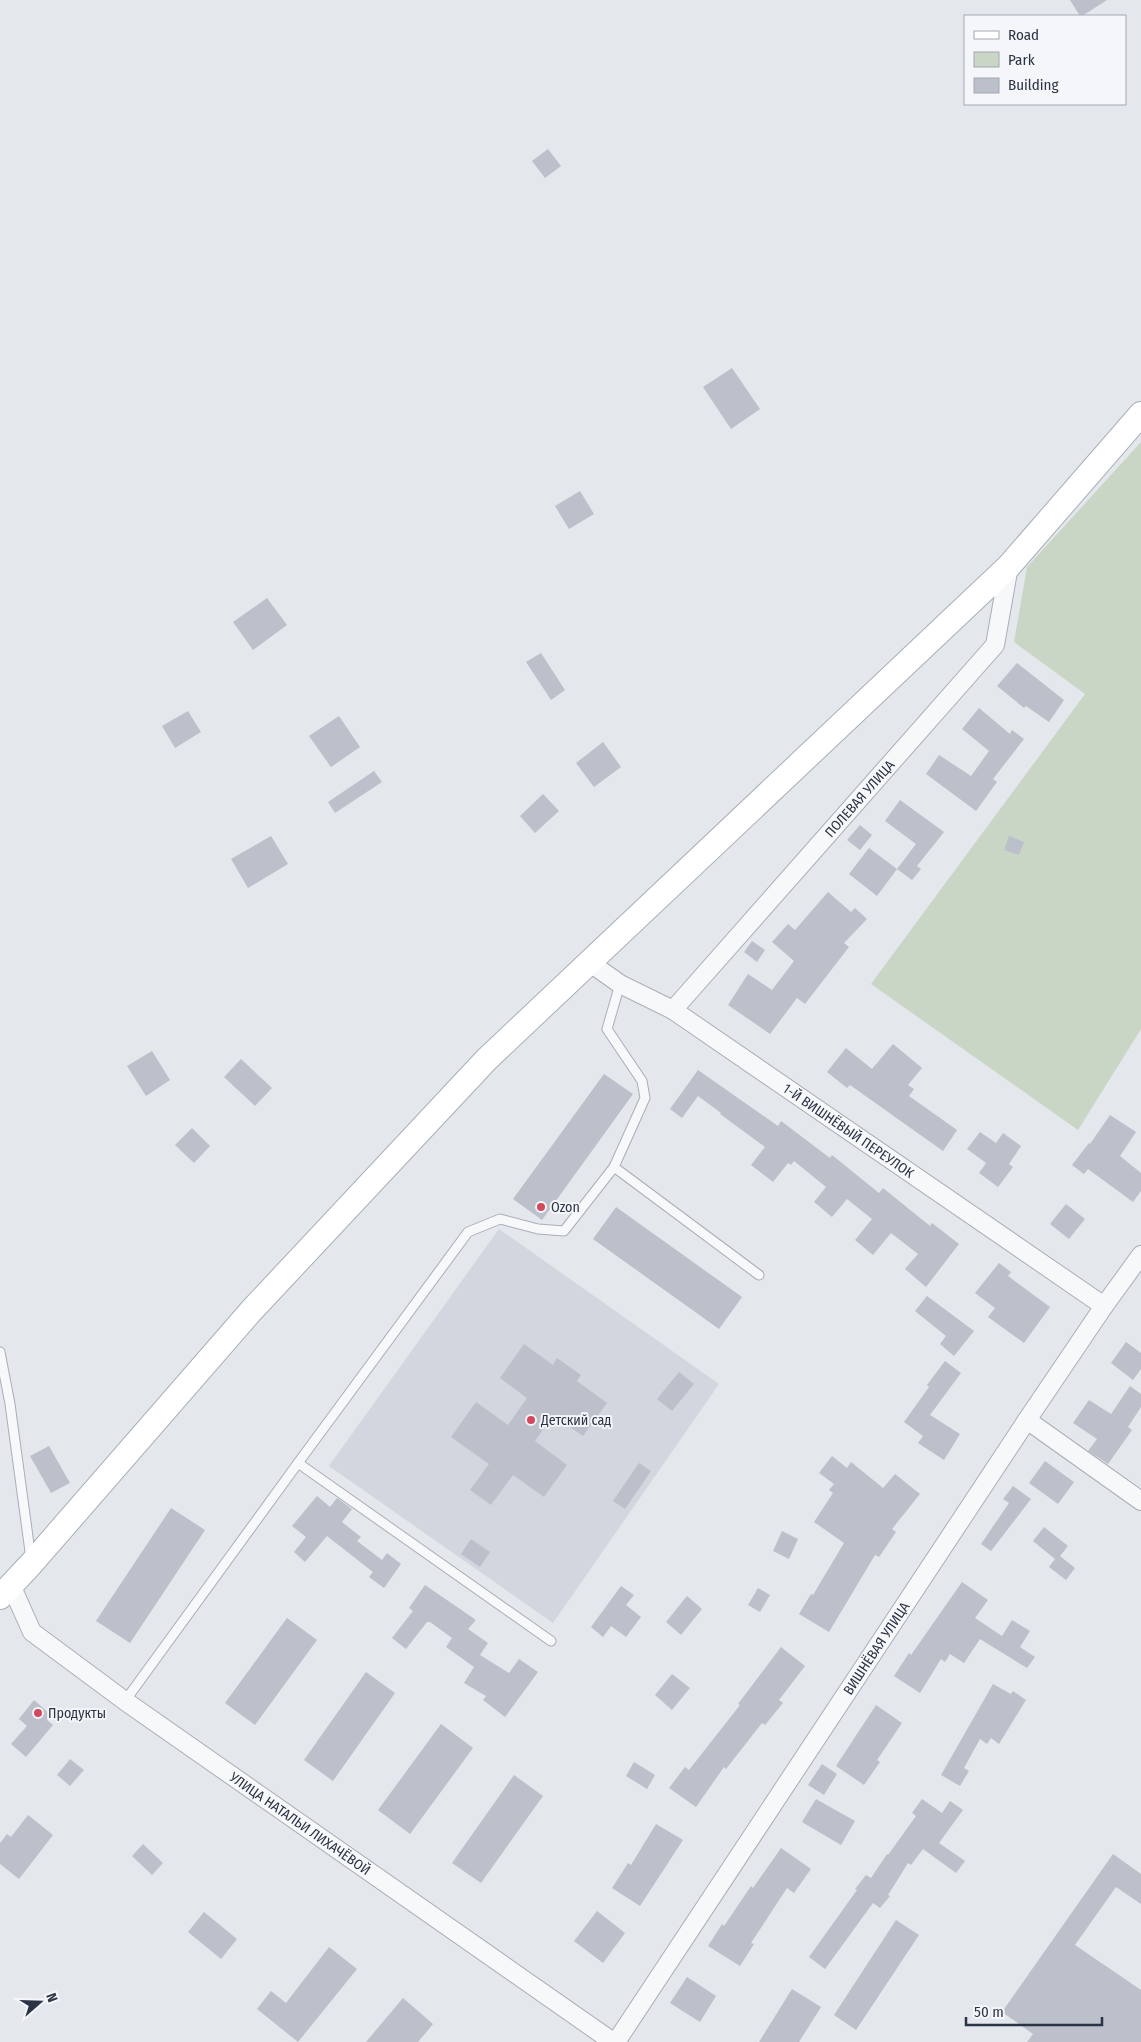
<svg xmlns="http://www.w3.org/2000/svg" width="1141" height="2042" viewBox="0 0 1141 2042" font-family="'Fira Sans Condensed',sans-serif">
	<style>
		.built { fill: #d2d6de }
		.green { fill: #c9d6c5 }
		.building { fill: #bbc0ca }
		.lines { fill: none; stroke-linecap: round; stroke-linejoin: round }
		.lane-casing { stroke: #a9aeb7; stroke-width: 11 }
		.street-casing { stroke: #a9aeb7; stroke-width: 20 }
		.secondary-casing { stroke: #a9aeb7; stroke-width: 26 }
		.lane { stroke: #f7f8fa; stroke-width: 9 }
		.street { stroke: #f7f8fa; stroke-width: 18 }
		.secondary { stroke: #fff; stroke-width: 24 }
		.poi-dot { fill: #d1495b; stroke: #f4f6f9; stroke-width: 2 }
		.labels { text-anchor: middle; stroke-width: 4; stroke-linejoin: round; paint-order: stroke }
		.street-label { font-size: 14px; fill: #2b3445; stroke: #f4f6f9 }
		.poi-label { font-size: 14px; fill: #2b3445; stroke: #f4f6f9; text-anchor: start }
	</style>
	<rect width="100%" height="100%" fill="#e4e7ec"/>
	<path class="built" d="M 499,1229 L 719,1384 L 553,1623 L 329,1466 Z"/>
	<path class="green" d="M 1141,442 L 1141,1029 L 1078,1130 L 871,984 L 1085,694 L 1014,642 L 1027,567 Z"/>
	<g class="building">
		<path d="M 1070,0 L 1107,0 L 1082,16 L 1080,16 Z"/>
		<path d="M 548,149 L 561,166 L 545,178 L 532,161 Z"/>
		<path d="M 732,368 L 760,409 L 731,429 L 703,387 Z"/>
		<path d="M 580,491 L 594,514 L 569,529 L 555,506 Z"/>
		<path d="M 267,598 L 287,625 L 253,650 L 233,622 Z"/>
		<path d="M 541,653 L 565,690 L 551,700 L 526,662 Z"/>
		<path d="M 1017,663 L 1064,700 L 1049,722 L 1026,706 L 1024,708 L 997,686 Z"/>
		<path d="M 979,708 L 1010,734 L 1012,730 L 1024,739 L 993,779 L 997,782 L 976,811 L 926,774 L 939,755 L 971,776 L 989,751 L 962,729 Z"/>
		<path d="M 188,711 L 201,732 L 175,748 L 162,726 Z"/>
		<path d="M 339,716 L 360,747 L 331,767 L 309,736 Z"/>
		<path d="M 603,742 L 621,767 L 594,787 L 576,763 Z"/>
		<path d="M 374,771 L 382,782 L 335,813 L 328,802 Z"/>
		<path d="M 543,794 L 559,811 L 535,833 L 520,816 Z"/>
		<path d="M 900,800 L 944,832 L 917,866 L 921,869 L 912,880 L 897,869 L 916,844 L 885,821 Z"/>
		<path d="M 860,825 L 872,835 L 860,850 L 847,840 Z"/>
		<path d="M 271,836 L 288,864 L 248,888 L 231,859 Z"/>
		<path d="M 1009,836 L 1024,842 L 1019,855 L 1004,850 Z"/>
		<path d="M 869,848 L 897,869 L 877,896 L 849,874 Z"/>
		<path d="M 828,892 L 851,912 L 855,908 L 867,919 L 844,943 L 849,947 L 805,1004 L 797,998 L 770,1034 L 728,1005 L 748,974 L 772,990 L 794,961 L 772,942 L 788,924 L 795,930 Z"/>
		<path d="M 752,941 L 765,950 L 757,962 L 744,952 Z"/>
		<path d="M 893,1044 L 922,1068 L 908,1085 L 914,1089 L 909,1096 L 957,1130 L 943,1151 L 850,1085 L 847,1088 L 827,1072 L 846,1048 L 872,1069 Z"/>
		<path d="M 152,1051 L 170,1080 L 146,1096 L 127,1066 Z"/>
		<path d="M 241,1059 L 272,1088 L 255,1106 L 224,1077 Z"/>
		<path d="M 698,1070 L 778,1126 L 781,1121 L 830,1158 L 832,1155 L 879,1193 L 883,1188 L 930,1226 L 932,1223 L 959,1244 L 926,1287 L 905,1269 L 918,1254 L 891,1233 L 873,1255 L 855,1240 L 872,1219 L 847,1199 L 832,1217 L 814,1202 L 826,1187 L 794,1161 L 791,1165 L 788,1163 L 773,1182 L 751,1165 L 765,1147 L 720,1114 L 721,1113 L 698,1096 L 682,1118 L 670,1109 Z"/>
		<path d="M 604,1074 L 633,1094 L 542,1220 L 513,1199 Z"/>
		<path d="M 1110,1115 L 1136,1132 L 1120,1156 L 1141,1173 L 1141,1191 L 1133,1202 L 1088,1169 L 1084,1174 L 1072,1165 L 1089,1143 L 1090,1144 Z"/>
		<path d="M 192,1128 L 210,1146 L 194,1163 L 175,1145 Z"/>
		<path d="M 980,1132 L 996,1143 L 1003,1133 L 1021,1146 L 1009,1164 L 1013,1167 L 998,1187 L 979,1173 L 986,1163 L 967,1149 Z"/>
		<path d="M 1066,1204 L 1085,1219 L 1069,1239 L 1050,1224 Z"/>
		<path d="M 616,1207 L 742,1297 L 719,1329 L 593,1239 Z"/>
		<path d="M 999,1263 L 1011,1272 L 1008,1276 L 1050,1307 L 1024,1343 L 988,1317 L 995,1308 L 975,1293 Z"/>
		<path d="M 927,1296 L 974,1331 L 954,1356 L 940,1344 L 946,1336 L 915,1311 Z"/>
		<path d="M 1126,1342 L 1141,1353 L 1141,1369 L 1133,1380 L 1111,1363 Z"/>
		<path d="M 524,1344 L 553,1365 L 557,1358 L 581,1375 L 577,1381 L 607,1403 L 583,1436 L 553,1415 L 535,1441 L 567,1465 L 544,1497 L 513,1475 L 491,1505 L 470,1490 L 489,1464 L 451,1437 L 476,1402 L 508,1425 L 527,1398 L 500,1378 Z"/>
		<path d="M 945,1361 L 961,1373 L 930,1415 L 960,1434 L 944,1460 L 918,1443 L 923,1436 L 904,1422 L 929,1387 L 927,1385 Z"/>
		<path d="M 679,1372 L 694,1384 L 672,1411 L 657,1399 Z"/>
		<path d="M 1130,1386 L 1141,1394 L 1141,1407 L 1128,1427 L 1132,1430 L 1108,1464 L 1088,1451 L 1097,1439 L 1073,1423 L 1089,1400 L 1111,1414 Z"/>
		<path d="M 49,1446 L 70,1483 L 51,1493 L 30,1456 Z"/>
		<path d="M 832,1456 L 847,1468 L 851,1462 L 883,1488 L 895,1474 L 920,1494 L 892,1529 L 896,1532 L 879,1557 L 875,1555 L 829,1632 L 799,1614 L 811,1594 L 813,1595 L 844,1543 L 814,1522 L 833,1493 L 829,1490 L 834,1484 L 819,1473 Z"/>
		<path d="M 1045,1461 L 1074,1482 L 1058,1504 L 1029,1483 Z"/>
		<path d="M 639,1463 L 651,1471 L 625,1509 L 613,1501 Z"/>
		<path d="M 1013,1486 L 1031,1499 L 991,1551 L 981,1544 L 1009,1503 L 1003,1499 Z"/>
		<path d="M 317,1496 L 330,1507 L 337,1498 L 352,1509 L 342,1522 L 361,1537 L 357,1541 L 382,1560 L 387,1553 L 401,1564 L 384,1588 L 369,1577 L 373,1572 L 327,1536 L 305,1562 L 294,1552 L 306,1537 L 292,1526 Z"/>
		<path d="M 171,1508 L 205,1530 L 130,1643 L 96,1621 Z"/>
		<path d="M 1044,1527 L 1068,1546 L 1060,1556 L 1075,1568 L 1066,1580 L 1049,1567 L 1055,1559 L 1033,1541 Z"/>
		<path d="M 782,1531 L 798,1539 L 789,1559 L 773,1551 Z"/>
		<path d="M 471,1539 L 490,1552 L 480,1567 L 461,1554 Z"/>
		<path d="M 962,1582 L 988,1600 L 975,1618 L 1002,1636 L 1012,1620 L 1030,1631 L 1020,1647 L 1035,1657 L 1027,1668 L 980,1639 L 964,1663 L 950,1654 L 945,1662 L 941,1659 L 920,1693 L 894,1676 L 909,1653 L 911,1655 Z"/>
		<path d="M 425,1585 L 476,1620 L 468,1629 L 488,1643 L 480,1655 L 509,1673 L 519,1659 L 538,1672 L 505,1717 L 483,1700 L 486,1696 L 464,1683 L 474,1667 L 446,1647 L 452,1638 L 430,1622 L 427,1622 L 406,1649 L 392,1638 L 413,1611 L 409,1608 Z"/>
		<path d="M 621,1586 L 634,1595 L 626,1605 L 641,1617 L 626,1637 L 611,1626 L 603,1637 L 591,1627 Z"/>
		<path d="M 758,1588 L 770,1595 L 760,1612 L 748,1605 Z"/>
		<path d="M 687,1596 L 702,1609 L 681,1635 L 666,1622 Z"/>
		<path d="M 287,1618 L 317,1640 L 255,1725 L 225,1703 Z"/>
		<path d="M 781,1647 L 805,1666 L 779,1700 L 783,1703 L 765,1725 L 762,1723 L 726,1769 L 724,1767 L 696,1807 L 669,1788 L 685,1767 L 689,1770 L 740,1705 L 738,1704 Z"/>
		<path d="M 366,1672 L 395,1693 L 333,1781 L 304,1760 Z"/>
		<path d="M 672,1674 L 690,1688 L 672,1710 L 655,1695 Z"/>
		<path d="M 993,1684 L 1011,1694 L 1013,1691 L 1026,1700 L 999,1744 L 991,1738 L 987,1744 L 980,1739 L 964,1768 L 969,1771 L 960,1786 L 941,1775 Z"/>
		<path d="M 34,1700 L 51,1715 L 47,1720 L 53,1725 L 26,1757 L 11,1744 L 27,1726 L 19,1719 Z"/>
		<path d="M 876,1705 L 902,1723 L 877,1760 L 880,1762 L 864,1785 L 836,1766 Z"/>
		<path d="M 441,1724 L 473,1748 L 410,1834 L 378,1810 Z"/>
		<path d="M 70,1759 L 84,1770 L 70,1786 L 57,1775 Z"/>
		<path d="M 634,1762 L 655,1775 L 647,1789 L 626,1776 Z"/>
		<path d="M 822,1764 L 837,1774 L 824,1795 L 808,1785 Z"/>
		<path d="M 514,1775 L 543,1796 L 481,1883 L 452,1863 Z"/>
		<path d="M 816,1799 L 855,1821 L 841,1845 L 802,1822 Z"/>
		<path d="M 922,1799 L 942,1813 L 950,1801 L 963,1810 L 939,1843 L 965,1861 L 956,1873 L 923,1849 L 911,1865 L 908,1863 L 888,1895 L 890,1896 L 880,1908 L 873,1903 L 825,1969 L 809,1957 L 857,1890 L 855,1889 L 866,1875 L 871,1878 L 887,1854 L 888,1855 L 916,1816 L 912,1813 Z"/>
		<path d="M 28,1815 L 53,1835 L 19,1879 L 0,1864 L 0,1843 L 7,1834 L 11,1837 Z"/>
		<path d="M 656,1824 L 683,1840 L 640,1906 L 612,1888 L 628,1863 L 631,1865 Z"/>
		<path d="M 143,1844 L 163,1863 L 152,1875 L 132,1856 Z"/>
		<path d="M 781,1848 L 811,1869 L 794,1893 L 787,1888 L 751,1943 L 754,1944 L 740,1966 L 708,1946 L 722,1924 L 724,1926 L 751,1886 L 753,1888 Z"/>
		<path d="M 1113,1854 L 1141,1874 L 1141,1904 L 1116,1887 L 1075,1945 L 1141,1990 L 1141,2042 L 1027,2042 L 1033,2034 L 1002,2012 Z"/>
		<path d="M 597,1911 L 625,1933 L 603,1963 L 574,1941 Z"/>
		<path d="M 204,1912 L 237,1939 L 221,1959 L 188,1932 Z"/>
		<path d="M 896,1920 L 919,1935 L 856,2030 L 834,2015 Z"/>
		<path d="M 329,1947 L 357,1969 L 298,2042 L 257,2009 L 271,1991 L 286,2003 Z"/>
		<path d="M 687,1977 L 716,1996 L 700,2022 L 670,2003 Z"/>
		<path d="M 792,1989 L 821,2007 L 799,2042 L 759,2042 Z"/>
		<path d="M 403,1998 L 433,2024 L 418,2042 L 366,2042 Z"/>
	</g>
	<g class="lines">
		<g class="lane-casing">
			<g id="lane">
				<path d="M 614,1167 L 645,1098 L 642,1081 L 607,1029 L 620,984"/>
				<path d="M 0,1352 L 10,1404 L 31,1559"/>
				<path d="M 298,1463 L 468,1232 L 500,1219 L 538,1229 L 564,1231 L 614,1167 L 759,1275"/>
				<path d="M 125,1701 L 298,1463 L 551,1641"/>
			</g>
		</g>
		<g class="street-casing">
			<g id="street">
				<path id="s1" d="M 589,962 L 620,984 L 673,1010 L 1104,1306"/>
				<path id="s2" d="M 673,1010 L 995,645 L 1009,566"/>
				<path d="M 1027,1420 L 1141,1501"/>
				<path id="s3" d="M 11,1585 L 32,1632 L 125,1701 L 613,2042"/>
				<path id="s4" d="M 616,2042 L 1027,1420 L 1104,1306 L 1141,1255"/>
			</g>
		</g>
		<g class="secondary-casing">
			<path id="secondary" d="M 0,1597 L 31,1564 L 251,1311 L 487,1059 L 1009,566 L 1141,414"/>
		</g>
		<use href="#lane" class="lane"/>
		<use href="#street" class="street"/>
		<use href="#secondary" class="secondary"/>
	</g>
	<g class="poi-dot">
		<circle cx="541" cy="1207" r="5"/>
		<circle cx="531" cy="1420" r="5"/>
		<circle cx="38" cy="1713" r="5"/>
	</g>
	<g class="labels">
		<g class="street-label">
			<text dy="5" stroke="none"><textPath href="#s2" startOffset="282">ПОЛЕВАЯ УЛИЦА</textPath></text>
			<text dy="5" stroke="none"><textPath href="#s1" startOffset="310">1-Й ВИШНЁВЫЙ ПЕРЕУЛОК</textPath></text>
			<text dy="5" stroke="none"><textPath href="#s4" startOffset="472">ВИШНЁВАЯ УЛИЦА</textPath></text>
			<text dy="5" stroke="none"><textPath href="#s3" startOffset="381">УЛИЦА НАТАЛЬИ ЛИХАЧЁВОЙ</textPath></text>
		</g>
		<g class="poi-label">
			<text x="551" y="1212">Ozon</text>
			<text x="541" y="1425">Детский сад</text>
			<text x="48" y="1718">Продукты</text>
		</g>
	</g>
	<rect x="964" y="15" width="162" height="90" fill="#f4f6f9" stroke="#a4a8b1"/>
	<rect x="974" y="31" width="25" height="8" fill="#ffffff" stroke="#a4a8b1"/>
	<text x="1008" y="40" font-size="15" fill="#2b3445">Road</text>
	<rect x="974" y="52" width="25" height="15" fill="#c9d6c5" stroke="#a4a8b1"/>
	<text x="1008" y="65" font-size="15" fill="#2b3445">Park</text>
	<rect x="974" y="78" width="25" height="15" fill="#bbc0ca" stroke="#a4a8b1"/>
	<text x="1008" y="90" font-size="15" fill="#2b3445">Building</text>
	<g transform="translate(40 2002) rotate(70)" stroke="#f4f6f9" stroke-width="4" paint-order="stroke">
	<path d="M0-4L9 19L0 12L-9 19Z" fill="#2b3445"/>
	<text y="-8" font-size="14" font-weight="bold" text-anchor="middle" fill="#2b3445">N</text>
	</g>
	<path d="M966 2017v8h136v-8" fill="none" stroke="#2b3445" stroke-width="2.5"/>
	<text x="974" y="2017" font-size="15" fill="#2b3445" stroke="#f4f6f9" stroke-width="4" paint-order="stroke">50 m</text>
</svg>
